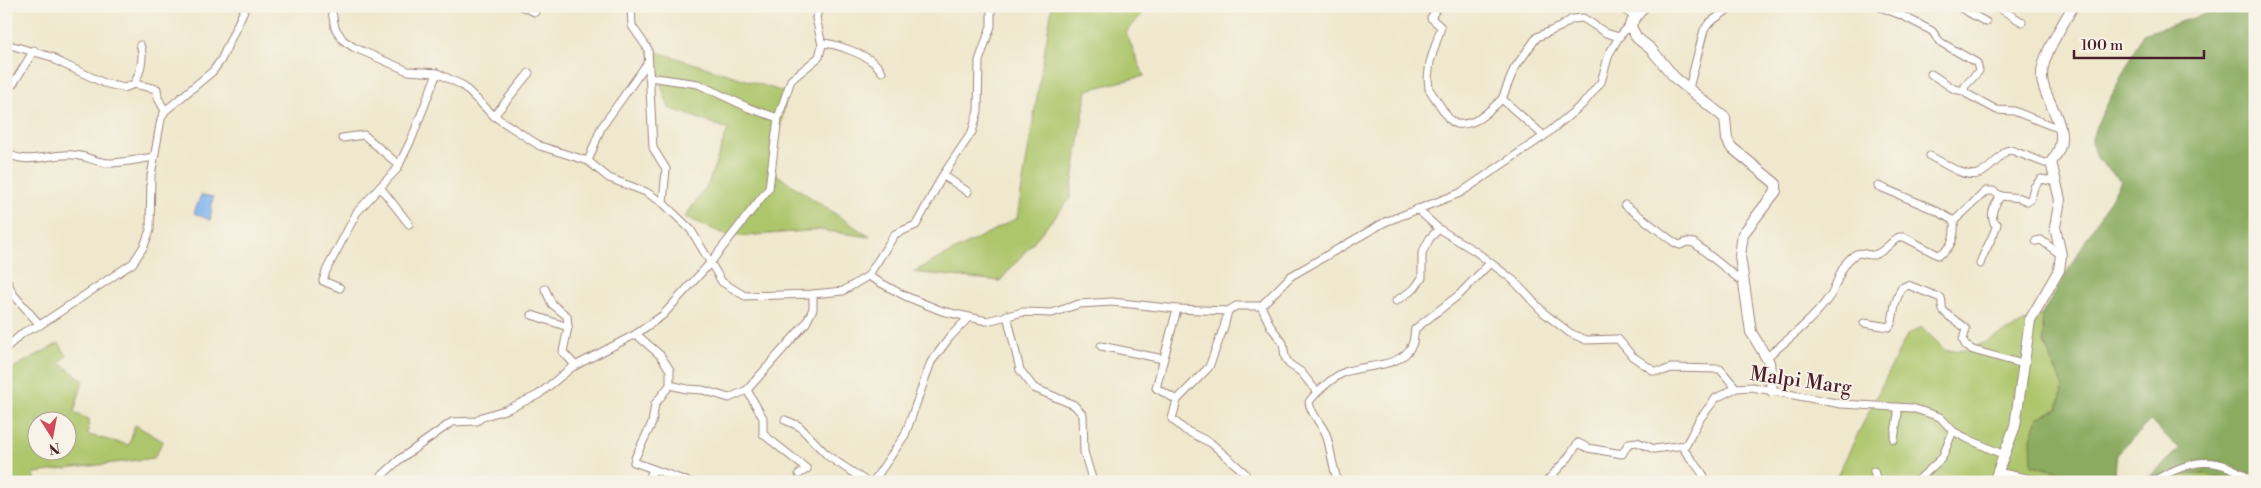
<svg xmlns="http://www.w3.org/2000/svg" width="2261" height="488" viewBox="0 0 2261 488" font-family="'Libre Bodoni',serif">
	<style>
		.green { fill: #adc66c; stroke: #7c724c; fill-rule: evenodd }
		.forest { fill: #8aab60; stroke: #6a6546 }
		.water { fill: #81b6f0; stroke: #666a8e }
		.lines { fill: none; stroke-linecap: round; stroke-linejoin: round }
		.street-casing { stroke: #9c847c; stroke-width: 9 }
		.secondary-casing { stroke: #9c847c; stroke-width: 12 }
		.street { stroke: #fff; stroke-width: 7 }
		.secondary { stroke: #fff; stroke-width: 10 }
		.labels { text-anchor: middle; stroke-width: 4; stroke-linejoin: round; paint-order: stroke }
		.street-label { font-size: 20px; fill: #4a1f2b; stroke: #f7f3e8 }
	</style>
	<rect width="100%" height="100%" fill="#f7f3e8"/>
	<filter id="ink" filterUnits="userSpaceOnUse"><feTurbulence type="fractalNoise" baseFrequency=".02" numOctaves="2"/><feDisplacementMap in="SourceGraphic" scale="10" xChannelSelector="R" yChannelSelector="G"/><feConvolveMatrix kernelMatrix="1 2 1 2 8 2 1 2 1" color-interpolation-filters="sRGB"/></filter>
	<filter id="wash" filterUnits="userSpaceOnUse"><feTurbulence type="fractalNoise" baseFrequency=".0096" numOctaves="4" result="noise"/><feDisplacementMap in="SourceGraphic" scale="20" xChannelSelector="R" yChannelSelector="G"/><feGaussianBlur stdDeviation="1.12" result="paint"/><feColorMatrix in="noise" values="0 0 0 0 0 0 0 0 0 0 0 0 0 0 0 0 0 1.4 0 .05"/><feComposite in="paint" operator="in"/></filter>
	<g filter="url(#wash)">
		<rect width="100%" height="100%" fill="#efe8cd"/>
		<g class="green">
			<path d="M 1052,6 L 1149,6 L 1126,33 L 1144,76 L 1087,90 L 1070,199 L 1000,281 L 913,272 L 1017,218 Z"/>
			<path d="M 648,49 L 787,93 L 771,171 L 870,237 L 819,230 L 731,237 L 685,217 L 708,184 L 728,129 L 669,108 Z"/>
			<path d="M 2040,315 L 2043,317 L 2044,342 L 2063,387 L 2058,410 L 2032,465 L 2100,482 L 1834,482 L 1907,335 L 1922,327 L 1946,351 L 1969,350 Z"/>
			<path d="M 59,343 L 67,356 L 60,363 L 83,380 L 74,413 L 89,419 L 88,435 L 129,445 L 135,425 L 163,441 L 154,458 L 34,473 L 36,482 L 6,482 L 6,372 ZM 38,420 L 68,420 L 68,450 L 38,450 Z"/>
			<path d="M 2207,474 L 2233,482 L 2132,482 L 2150,476 Z"/>
		</g>
		<path class="forest" d="M 2213,6 L 2255,6 L 2255,482 L 2233,482 L 2206,474 L 2150,476 L 2180,449 L 2150,421 L 2117,454 L 2114,482 L 2100,482 L 2032,465 L 2031,439 L 2038,417 L 2058,409 L 2063,387 L 2044,342 L 2042,314 L 2121,181 L 2096,157 L 2091,142 L 2096,126 L 2143,34 L 2209,13 Z"/>
		<path class="water" d="M 201,195 L 213,197 L 210,220 L 194,213 Z"/>
	</g>
	<g filter="url(#ink)">
		<g class="lines">
			<g class="street-casing">
				<g id="street">
					<path d="M 331,6 L 335,28 L 343,40 L 353,47 L 408,71 L 437,73 L 462,85 L 494,116 L 540,146 L 588,161 L 609,178 L 646,192 L 663,203 L 691,230 L 722,282 L 745,296 L 813,294 L 843,291 L 868,276 L 895,234 L 916,225 L 943,175 L 972,132 L 978,111 L 979,61 L 991,26 L 991,6"/>
					<path d="M 521,6 L 535,12"/>
					<path d="M 631,6 L 632,26 L 648,49 L 653,148 L 666,169 L 663,203"/>
					<path d="M 1438,6 L 1431,18 L 1441,27 L 1430,62 L 1428,78 L 1429,89 L 1449,119 L 1456,124 C 1476,126 1488,112 1502,99 L 1544,136"/>
					<path d="M 1566,6 L 1572,6"/>
					<path d="M 1619,6 L 1635,17"/>
					<path d="M 1878,6 L 1901,15 L 1932,31 L 1940,42 L 1977,63 L 1979,71 L 1965,86 L 1964,91 L 1967,94 L 1997,110 L 2014,111 L 2052,126 L 2060,126"/>
					<path d="M 1957,6 L 1986,22"/>
					<path d="M 1996,6 L 2022,22"/>
					<path d="M 822,43 C 834,43 864,54 874,63 C 877,65 880,69 882,72"/>
					<path d="M 6,44 L 52,57 L 57,61 L 104,83 L 124,88 L 134,84 L 157,89 L 158,98 L 165,111"/>
					<path d="M 1931,74 L 1954,89 L 1964,91"/>
					<path d="M 649,77 L 698,84 L 749,108 L 778,118"/>
					<path d="M 6,82 L 13,84 L 15,81 L 34,50"/>
					<path d="M 134,84 C 140,74 145,55 140,45"/>
					<path d="M 1689,88 L 1704,30 L 1709,23 L 1733,6"/>
					<path d="M 1502,99 L 1514,69 L 1537,37 L 1560,27 L 1572,19 L 1583,18 L 1606,33 L 1619,37"/>
					<path d="M 494,116 L 529,73"/>
					<path d="M 342,138 L 364,135 L 399,165"/>
					<path d="M 6,152 C 25,167 53,152 74,155 C 88,156 98,164 112,163 C 126,162 140,159 154,157"/>
					<path d="M 1930,156 C 1943,162 1963,178 1978,174 C 1988,171 1999,158 2006,151 L 2011,150 L 2045,163 L 2051,162"/>
					<path d="M 588,161 L 601,128 L 648,62"/>
					<path d="M 943,175 L 968,192"/>
					<path d="M 1878,186 L 1933,209 L 1954,221 L 1986,191 L 1993,191 L 2001,196"/>
					<path d="M 380,187 L 409,224"/>
					<path d="M 1625,205 L 1675,243 L 1680,245 L 1687,242 L 1694,243 L 1744,283"/>
					<path d="M 1417,209 L 1439,229 L 1475,251 L 1513,280 L 1544,313 L 1570,333 L 1586,340 L 1618,339 L 1632,356 L 1654,371 L 1663,371 L 1671,368 L 1720,369 L 1736,388"/>
					<path d="M 2036,241 L 2041,240 L 2061,255"/>
					<path d="M 1980,264 C 1984,250 1993,239 1997,224 L 1994,223 C 1990,212 1994,206 2001,196 L 2020,198 L 2027,201 L 2031,199 L 2034,187 L 2041,179 L 2057,182"/>
					<path d="M 868,276 L 905,296 L 942,311 L 987,321 L 1023,312 L 1052,313 L 1079,304 L 1112,302 L 1177,309 L 1228,311 L 1236,306 L 1261,306 L 1291,276 L 1385,222 L 1460,193 L 1544,136 L 1583,104 L 1601,82 L 1609,54 L 1619,37 L 1630,25"/>
					<path d="M 6,279 L 13,294 L 40,325"/>
					<path d="M 340,288 L 323,281 L 326,271 L 357,212 L 397,169 L 412,138 L 437,73"/>
					<path d="M 545,289 L 552,304 L 567,316 L 568,327 L 563,352 L 575,365"/>
					<path d="M 1396,301 L 1414,289 L 1422,278 L 1422,253 L 1430,238 L 1439,229"/>
					<path d="M 1261,306 L 1271,327 L 1283,343 L 1285,357 L 1289,364 L 1301,372 L 1317,392"/>
					<path d="M 1228,311 L 1224,327 L 1209,367 L 1177,400 L 1172,419 L 1185,430 L 1211,443 L 1245,473"/>
					<path d="M 532,315 L 568,327"/>
					<path d="M 1007,315 L 1020,370 L 1034,388 L 1074,405 L 1083,415 L 1084,452 L 1093,482"/>
					<path d="M 1864,323 L 1889,327 L 1892,322 L 1895,304 L 1901,288 L 1908,285 L 1941,298 C 1943,303 1941,307 1943,310 C 1948,318 1960,322 1966,329 L 1963,340 L 1966,346 L 1973,350 L 2023,364"/>
					<path d="M 636,334 L 660,355 L 670,370 L 670,385 L 655,404 L 652,423 L 635,458 L 634,462 L 653,469 L 648,482"/>
					<path d="M 1101,346 L 1163,359"/>
					<path d="M 6,348 L 24,332 L 40,325 L 133,263 L 144,246 L 150,230 L 151,176 L 161,119 L 165,111 L 213,71 L 221,60 L 246,6"/>
					<path d="M 1767,357 C 1790,338 1813,320 1830,296 C 1838,283 1840,266 1853,256 C 1860,250 1866,256 1874,255 C 1885,252 1890,242 1899,237 L 1904,237 L 1938,255 C 1953,249 1955,235 1954,221"/>
					<path d="M 670,385 L 687,389 L 703,390 L 729,398 L 747,390 L 806,323 L 813,309 L 813,294"/>
					<path d="M 747,390 L 763,418 L 763,434 L 807,469 L 799,474"/>
					<path d="M 1177,400 L 1156,388 L 1177,309"/>
					<path d="M 785,420 L 799,426 L 828,456 L 867,482"/>
					<path d="M 1894,439 L 1898,414 L 1897,407"/>
					<path d="M 1682,446 C 1689,460 1702,467 1706,482"/>
					<path d="M 653,469 L 689,482"/>
					<path d="M 1874,471 L 1877,482"/>
					<path d="M 1997,472 L 2046,482"/>
					<path d="M 375,482 L 400,459 L 452,422 L 477,421 L 482,417 L 508,409 L 538,395 L 571,368 L 636,334 L 663,315 L 711,262 L 769,188 L 778,118 L 791,80 L 819,57 L 822,45 L 816,18 L 819,6"/>
					<path d="M 873,482 L 905,435 L 931,362 L 950,337 L 968,318"/>
					<path d="M 1338,482 C 1332,466 1331,449 1326,434 C 1321,423 1310,413 1309,402 C 1316,392 1333,377 1345,372 C 1365,364 1401,369 1412,345 C 1414,341 1414,334 1415,329 L 1460,294 L 1490,263"/>
					<path d="M 1546,482 L 1568,458 L 1578,443 L 1588,448 L 1622,454 L 1629,443 L 1637,442 L 1654,449 L 1686,445 L 1699,420 L 1716,398 L 1736,388 L 1752,387 L 1841,404 L 1912,408 L 1940,417 L 1953,431 L 1966,438 L 2004,455"/>
					<path d="M 1916,482 L 1942,458 L 1953,431"/>
					<path d="M 2152,482 C 2189,460 2217,452 2253,482"/>
				</g>
			</g>
			<g class="secondary-casing">
				<g id="secondary">
					<path d="M 1644,6 L 1630,25 L 1637,38 L 1651,49 L 1675,78 L 1725,118 L 1727,139 L 1731,147 L 1776,184 L 1776,191 L 1743,234 L 1740,256 L 1751,332 L 1769,362 L 1772,391"/>
					<path d="M 1994,482 L 2015,426 L 2030,320 L 2059,270 L 2061,255 L 2055,227 L 2060,200 L 2051,162 C 2079,131 2040,100 2042,74 C 2043,53 2063,25 2073,6"/>
				</g>
			</g>
			<use href="#street" class="street"/>
			<use href="#secondary" class="secondary"/>
		</g>
	</g>
	<g class="labels">
		<g class="street-label">
			<text transform="translate(1801 380) rotate(8)" y="7">Malpi Marg</text>
		</g>
	</g>
	<rect width="2261" height="488" fill="none" stroke="#f7f3e8" stroke-width="25"/>
	<g transform="translate(52 436) rotate(169)"><circle r="24" fill="#f7f3e8" stroke="#b29e9c"/>
	<path d="M0-4L9 19L0 12L-9 19Z" fill="#d1495b"/>
	<text y="-8" font-size="14" font-weight="bold" text-anchor="middle" fill="#4a1f2b">N</text>
	</g>
	<path d="M2074 50v8h130v-8" fill="none" stroke="#4a1f2b" stroke-width="2.5"/>
	<text x="2081" y="50" font-size="15" fill="#4a1f2b" stroke="#f7f3e8" stroke-width="4" paint-order="stroke">100 m</text>
</svg>
